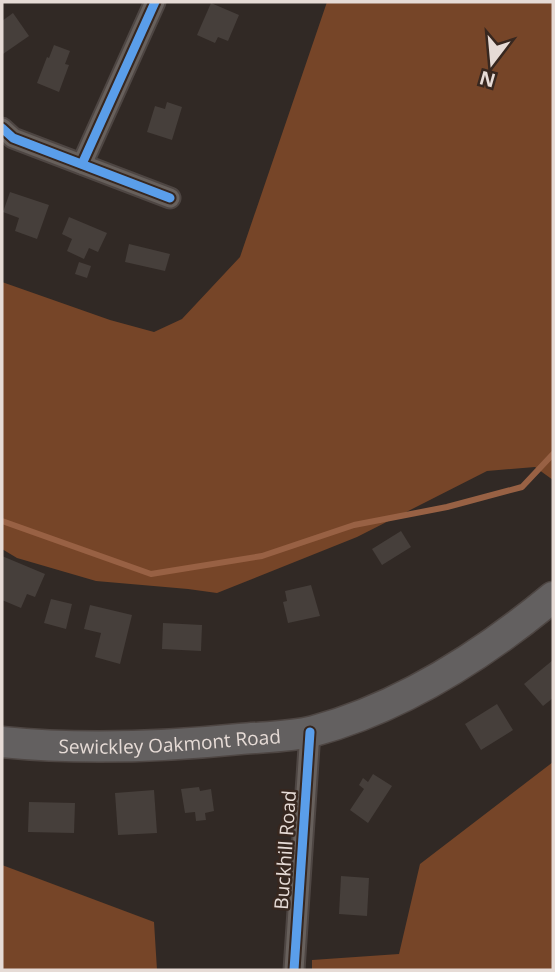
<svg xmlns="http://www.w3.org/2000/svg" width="555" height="972" viewBox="0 0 555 972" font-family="'Open Sans',sans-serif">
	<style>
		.forest { fill: #764528 }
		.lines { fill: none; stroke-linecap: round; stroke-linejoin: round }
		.stream { stroke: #986144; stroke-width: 6 }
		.building { fill: #463f3b }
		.minor-casing { stroke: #4e4643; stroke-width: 23 }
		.primary-casing { stroke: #4e4643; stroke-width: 33 }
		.minor { stroke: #67605c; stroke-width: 19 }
		.primary { stroke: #636060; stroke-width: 30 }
		.cycleway-casing { stroke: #37271f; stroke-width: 13 }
		.cycleway { stroke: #5a9eea; stroke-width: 9 }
		.labels { text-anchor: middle; stroke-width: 5; stroke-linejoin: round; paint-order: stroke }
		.street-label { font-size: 19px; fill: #e6dbd6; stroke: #37271f }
	</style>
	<rect width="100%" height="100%" fill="#312925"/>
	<g class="forest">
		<path d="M 327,2 L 553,2 L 553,480 L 535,467 L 487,471 L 357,537 L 217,593 L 188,589 L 96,581 L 17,558 L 2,549 L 2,282 L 110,320 L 154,332 L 182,319 L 240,257 Z"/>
		<path d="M 553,762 L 553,970 L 312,970 L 312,960 L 399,954 L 420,864 Z"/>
		<path d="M 2,865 L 154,922 L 157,970 L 2,970 Z"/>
	</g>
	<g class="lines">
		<path class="stream" d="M 2,521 L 151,574 L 262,556 L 354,525 L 447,507 L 522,487 L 553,454"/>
	</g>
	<g class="building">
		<path d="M 211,3 L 239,15 L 228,41 L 218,37 L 215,43 L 197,35 Z"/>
		<path d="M 13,13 L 29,36 L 3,54 L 2,21 Z"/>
		<path d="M 54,45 L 70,51 L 65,64 L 69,65 L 59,92 L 37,83 L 47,57 L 49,58 Z"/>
		<path d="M 167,102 L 182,107 L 172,140 L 147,132 L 155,106 L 165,109 Z"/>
		<path d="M 10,192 L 49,205 L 37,239 L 15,231 L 19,218 L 3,212 Z"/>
		<path d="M 69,217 L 107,233 L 98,252 L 89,248 L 84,259 L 67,251 L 72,239 L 62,234 Z"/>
		<path d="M 129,244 L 170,254 L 165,271 L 125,262 Z"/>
		<path d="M 79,262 L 91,266 L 87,278 L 75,274 Z"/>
		<path d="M 401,531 L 411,547 L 382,565 L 372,549 Z"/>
		<path d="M 2,556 L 45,574 L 35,597 L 27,594 L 21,608 L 2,600 Z"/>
		<path d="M 311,585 L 320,616 L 288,623 L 283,602 L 287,601 L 285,591 Z"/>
		<path d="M 51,599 L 72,604 L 66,629 L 44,623 Z"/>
		<path d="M 90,605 L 132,615 L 120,664 L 95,657 L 101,633 L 84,629 Z"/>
		<path d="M 163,623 L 202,625 L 201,651 L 162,649 Z"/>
		<path d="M 553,660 L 553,698 L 543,706 L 524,684 Z"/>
		<path d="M 497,704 L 513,730 L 481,750 L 465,724 Z"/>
		<path d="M 373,774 L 392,786 L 368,823 L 350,810 L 364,789 L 359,785 L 363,778 L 368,782 Z"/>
		<path d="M 199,787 L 200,791 L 211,789 L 214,811 L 205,813 L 206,820 L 196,821 L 195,812 L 185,813 L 181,789 Z"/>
		<path d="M 154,790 L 157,833 L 118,835 L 115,793 Z"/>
		<path d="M 29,802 L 75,803 L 74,833 L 28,832 Z"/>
		<path d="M 341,876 L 369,878 L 367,916 L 339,914 Z"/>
	</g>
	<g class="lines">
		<g class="minor-casing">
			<g id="minor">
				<path d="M 2,128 L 13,138 L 170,198"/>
				<path d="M 82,164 L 155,2"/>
				<path d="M 294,970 L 310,732"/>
			</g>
		</g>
		<g class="primary-casing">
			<g id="primary">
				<path id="s1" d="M 2,742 C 82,750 161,747 240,739 C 264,737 291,737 314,731 C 403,707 483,655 553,597"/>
			</g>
		</g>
		<use href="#minor" class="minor"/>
		<use href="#primary" class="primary"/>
		<g class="cycleway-casing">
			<g id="cycleway">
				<path d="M 2,128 L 13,138 L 170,198"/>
				<path d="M 82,164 L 155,2"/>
				<path d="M 294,970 L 310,732"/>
			</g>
		</g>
		<use href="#cycleway" class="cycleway"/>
	</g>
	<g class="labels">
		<g class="street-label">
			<text dy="7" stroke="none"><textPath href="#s1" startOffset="168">Sewickley Oakmont Road</textPath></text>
			<text transform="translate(285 850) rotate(-86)" y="7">Buckhill Road</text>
		</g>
	</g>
	<rect width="555" height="972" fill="none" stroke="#e6dbd6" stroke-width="7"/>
	<g transform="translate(492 63) rotate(196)" stroke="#37271f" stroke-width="5" paint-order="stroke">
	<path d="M0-5L12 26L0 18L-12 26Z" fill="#e6dbd6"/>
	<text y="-10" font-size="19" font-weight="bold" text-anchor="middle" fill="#e6dbd6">N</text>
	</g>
</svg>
